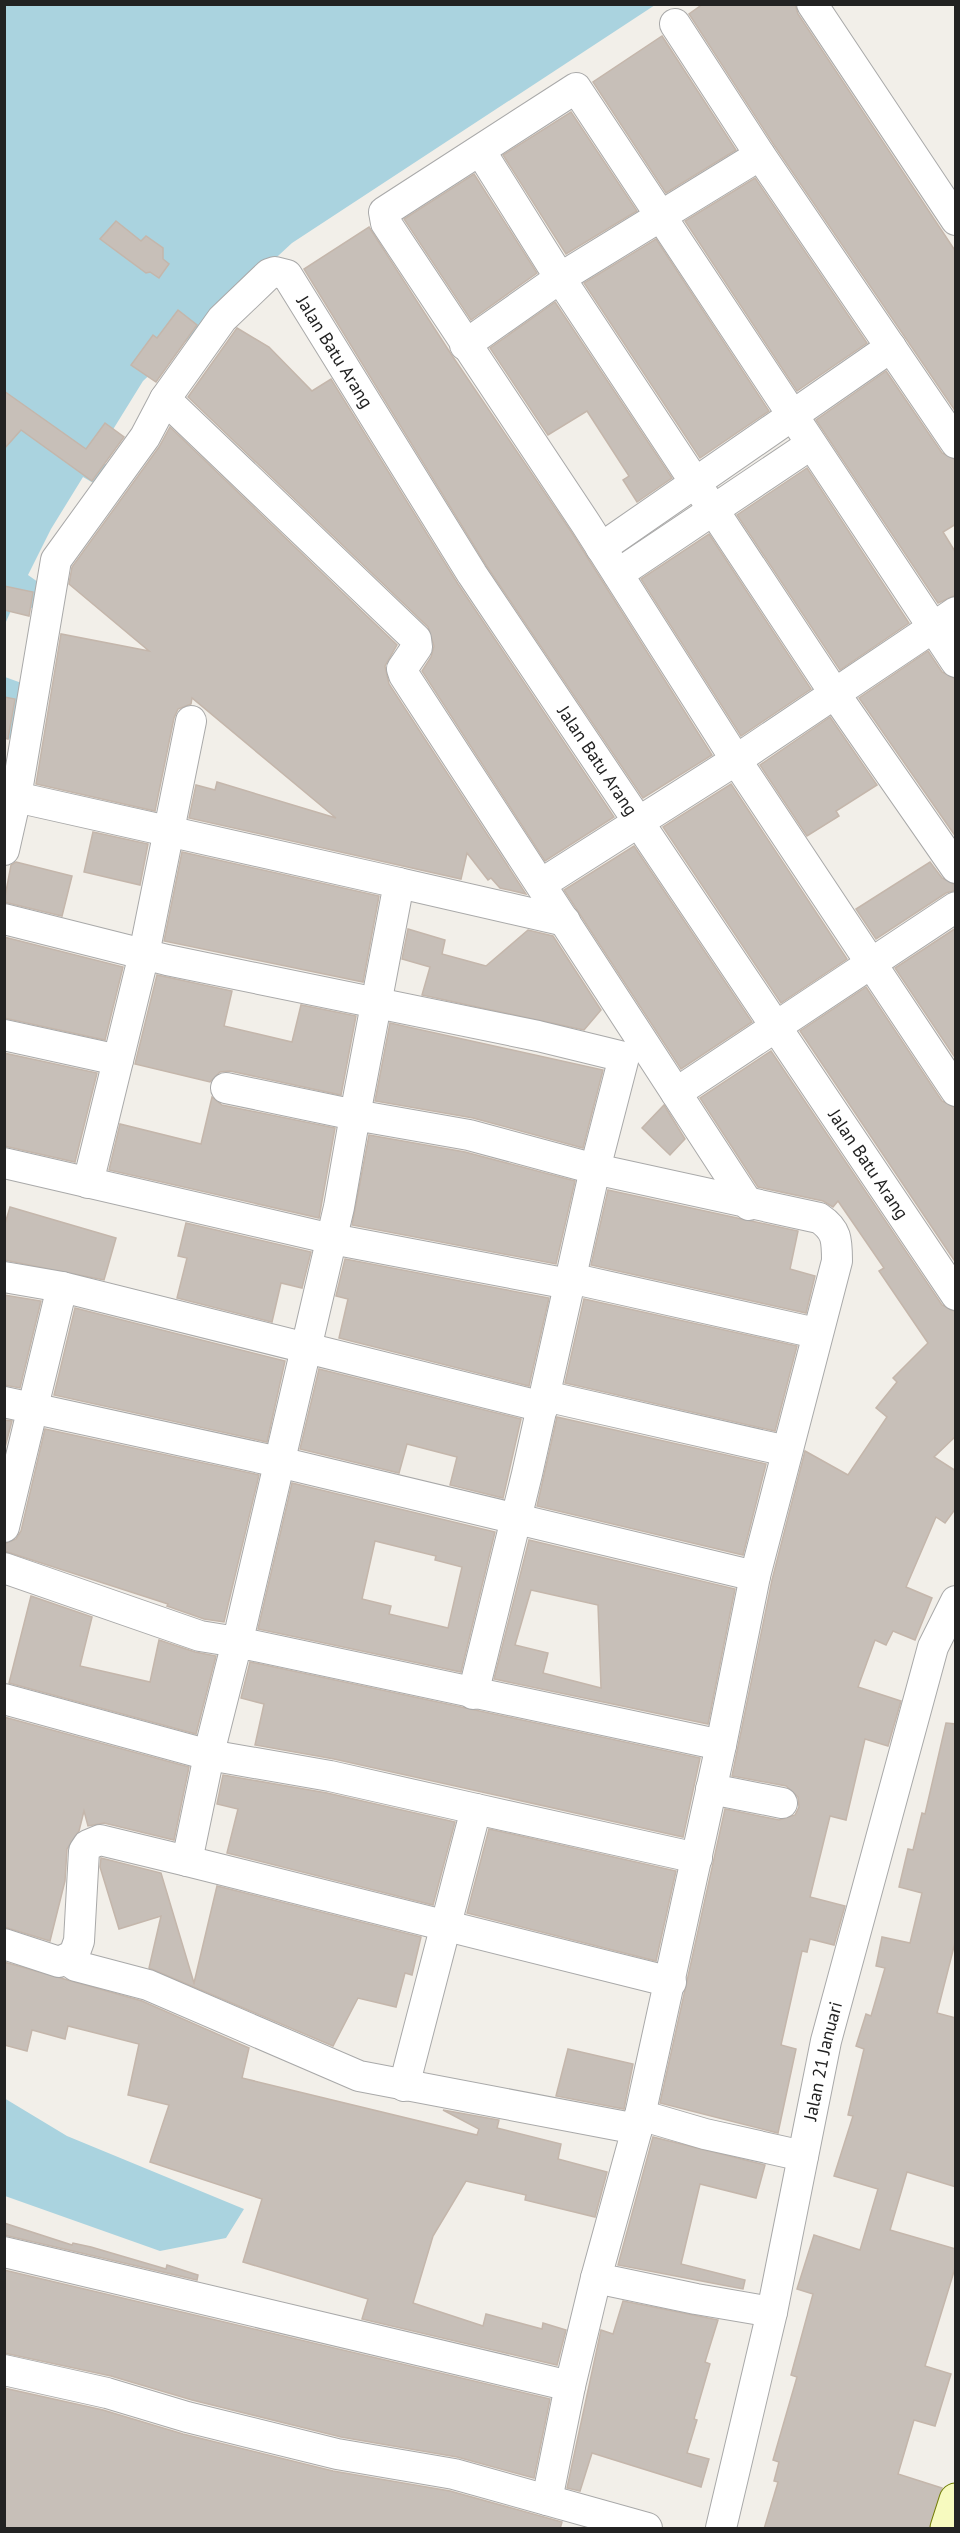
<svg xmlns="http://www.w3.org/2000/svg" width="960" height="2533" viewBox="0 0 960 2533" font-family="'PT Sans',sans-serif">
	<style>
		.water { fill: #aad3df }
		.building { fill: #c7bfb8; stroke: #c4b6ab; stroke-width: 1.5; fill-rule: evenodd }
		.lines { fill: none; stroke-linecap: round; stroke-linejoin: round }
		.minor-casing { stroke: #a9a9a9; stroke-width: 32 }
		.secondary-casing { stroke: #707d05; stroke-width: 35 }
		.minor { stroke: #fff; stroke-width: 30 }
		.secondary { stroke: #f7fabf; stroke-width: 33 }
		.labels { text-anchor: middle; stroke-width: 5; stroke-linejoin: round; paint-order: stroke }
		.street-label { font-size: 18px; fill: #222; stroke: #fff }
	</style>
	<rect width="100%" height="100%" fill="#f2efe9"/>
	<g class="water">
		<path d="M 5,5 L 655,5 L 292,243 L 143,381 L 96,457 L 115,471 L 102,488 L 83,477 L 51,529 L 28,575 L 45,587 L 40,610 L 14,604 L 5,624 Z"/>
		<path d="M 5,677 L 27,685 L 14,735 L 9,739 L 5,738 Z"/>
		<path d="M 4,2098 L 67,2136 L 244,2209 L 226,2238 L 160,2251 L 5,2196 Z"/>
	</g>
	<g class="building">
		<path d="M 703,4 L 795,4 L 798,14 L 956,252 L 956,412 L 774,145 L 689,14 Z"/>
		<path d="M 662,36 L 736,150 L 666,193 L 593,82 Z"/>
		<path d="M 571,112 L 637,211 L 566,254 L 503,155 Z"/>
		<path d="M 474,174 L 537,273 L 471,320 L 404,219 Z"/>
		<path d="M 755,178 L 867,343 L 797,391 L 685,221 Z"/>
		<path d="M 116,221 L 141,241 L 146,236 L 163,248 L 163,259 L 169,264 L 159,278 L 150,272 L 146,273 L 100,239 Z"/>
		<path d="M 369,227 L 451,354 L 572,533 L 712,755 L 643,798 L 486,565 L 304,269 Z"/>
		<path d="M 656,239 L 769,411 L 700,458 L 584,283 Z"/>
		<path d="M 555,302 L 672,478 L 637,502 L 623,480 L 629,476 L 587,411 L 548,435 L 490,348 Z"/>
		<path d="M 178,310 L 197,325 L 156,382 L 131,365 L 153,335 L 157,338 Z"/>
		<path d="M 237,328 L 269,347 L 312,391 L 331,379 L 458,584 L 614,817 L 545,861 L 422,671 L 431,657 L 434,646 L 428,627 L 188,397 Z"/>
		<path d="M 886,371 L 942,453 L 956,460 L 956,524 L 943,532 L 956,553 L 956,595 L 938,603 L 816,420 Z"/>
		<path d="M 4,391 L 86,449 L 105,423 L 124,437 L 92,481 L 21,430 L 4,449 Z"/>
		<path d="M 170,427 L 397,645 L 385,666 L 389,684 L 526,894 L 500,888 L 491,878 L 488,880 L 467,853 L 461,879 L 189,818 L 196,785 L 215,790 L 217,782 L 336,818 L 192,698 L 191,704 L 178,709 L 174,718 L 155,811 L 36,784 L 61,634 L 149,651 L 69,584 L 72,567 L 159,447 Z"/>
		<path d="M 807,468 L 909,623 L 840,670 L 737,515 Z"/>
		<path d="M 709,534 L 811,689 L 741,736 L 641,579 Z"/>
		<path d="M 4,586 L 33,592 L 29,616 L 4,610 Z"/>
		<path d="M 928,651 L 942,672 L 956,679 L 956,837 L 859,698 Z"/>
		<path d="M 4,697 L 15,699 L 8,739 L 4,738 Z"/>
		<path d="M 830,717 L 877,785 L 836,811 L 839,816 L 807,836 L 760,765 Z"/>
		<path d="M 731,784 L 847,959 L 781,1003 L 663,827 Z"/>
		<path d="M 93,832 L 148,844 L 140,885 L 84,872 Z"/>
		<path d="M 634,846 L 752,1022 L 681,1069 L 564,890 Z"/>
		<path d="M 182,852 L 379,896 L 363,982 L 164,941 Z"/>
		<path d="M 16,862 L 72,876 L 62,916 L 4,902 L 11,865 Z"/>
		<path d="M 930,862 L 942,878 L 956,885 L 956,890 L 946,893 L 876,939 L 856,909 Z"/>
		<path d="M 956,928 L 956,1059 L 895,968 Z"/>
		<path d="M 408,929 L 445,940 L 442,954 L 486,966 L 528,930 L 553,936 L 601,1010 L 584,1030 L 422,995 L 430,967 L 402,959 Z"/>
		<path d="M 4,937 L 123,967 L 105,1040 L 4,1018 Z"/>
		<path d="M 157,975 L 232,991 L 224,1026 L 292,1042 L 301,1005 L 356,1016 L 341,1095 L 230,1071 L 220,1072 L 210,1082 L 135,1064 Z"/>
		<path d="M 866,987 L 942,1101 L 956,1108 L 956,1263 L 800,1031 Z"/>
		<path d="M 390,1023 L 603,1070 L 583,1148 L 473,1118 L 375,1101 Z"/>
		<path d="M 771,1051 L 942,1305 L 956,1312 L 956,1436 L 934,1457 L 956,1471 L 956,1508 L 945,1523 L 936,1517 L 906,1587 L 932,1598 L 915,1640 L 893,1631 L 886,1645 L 875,1640 L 858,1687 L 901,1701 L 888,1746 L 865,1739 L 846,1820 L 830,1816 L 810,1897 L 845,1906 L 834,1945 L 810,1939 L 807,1952 L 802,1951 L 781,2045 L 796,2049 L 778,2133 L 660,2103 L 725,1809 L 779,1820 L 795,1815 L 799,1807 L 798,1797 L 786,1786 L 732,1776 L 772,1580 L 805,1451 L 848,1475 L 887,1417 L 876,1408 L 897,1382 L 893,1378 L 928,1343 L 879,1271 L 884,1268 L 838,1201 L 833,1207 L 823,1201 L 758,1187 L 700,1098 Z"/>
		<path d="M 4,1053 L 97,1073 L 75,1162 L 4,1146 Z"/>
		<path d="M 212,1097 L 222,1105 L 335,1128 L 319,1218 L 109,1170 L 120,1124 L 201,1144 Z"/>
		<path d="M 664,1105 L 685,1139 L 670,1155 L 642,1128 Z"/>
		<path d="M 369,1135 L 465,1152 L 575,1181 L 556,1264 L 352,1225 Z"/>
		<path d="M 608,1190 L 798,1231 L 790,1269 L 815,1276 L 806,1313 L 591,1265 Z"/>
		<path d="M 10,1207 L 116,1238 L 104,1280 L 4,1260 L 4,1227 Z"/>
		<path d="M 186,1223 L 311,1252 L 302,1288 L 281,1283 L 272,1322 L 177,1298 L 187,1258 L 178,1256 Z"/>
		<path d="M 345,1259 L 549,1298 L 529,1386 L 339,1338 L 348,1299 L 336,1296 Z"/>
		<path d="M 4,1295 L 41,1301 L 20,1388 L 4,1385 Z"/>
		<path d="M 584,1299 L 797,1346 L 775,1431 L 565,1383 Z"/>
		<path d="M 75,1308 L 285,1361 L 267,1442 L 54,1395 Z"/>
		<path d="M 319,1369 L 521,1419 L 503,1498 L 450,1485 L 457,1457 L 407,1444 L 399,1473 L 300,1449 Z"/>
		<path d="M 557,1417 L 766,1464 L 743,1555 L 537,1506 Z"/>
		<path d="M 4,1420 L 12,1421 L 4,1451 Z"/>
		<path d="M 45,1429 L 259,1475 L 224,1622 L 204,1619 L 167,1606 L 168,1604 L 4,1551 L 4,1544 L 16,1539 L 21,1531 Z"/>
		<path d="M 292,1483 L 495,1532 L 461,1672 L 258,1629 ZM 375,1541 L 436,1556 L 435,1560 L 462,1567 L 448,1628 L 389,1614 L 391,1606 L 362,1599 Z"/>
		<path d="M 529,1540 L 735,1589 L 708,1724 L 494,1679 ZM 531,1590 L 598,1605 L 601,1688 L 543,1673 L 548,1653 L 515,1645 Z"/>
		<path d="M 31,1596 L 92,1617 L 80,1666 L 150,1682 L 159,1640 L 195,1652 L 216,1656 L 196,1734 L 9,1683 Z"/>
		<path d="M 250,1662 L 700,1758 L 683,1837 L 334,1759 L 255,1745 L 264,1704 L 241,1698 Z"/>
		<path d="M 4,1717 L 189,1767 L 174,1840 L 104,1823 L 88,1826 L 84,1811 L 79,1831 L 67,1849 L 65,1881 L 50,1941 L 4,1927 Z"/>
		<path d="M 946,1723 L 956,1724 L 956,1939 L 937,2013 L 956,2018 L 956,2187 L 907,2172 L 890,2230 L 956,2249 L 956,2265 L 925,2366 L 951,2374 L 935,2426 L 914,2420 L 898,2474 L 942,2488 L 929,2529 L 764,2529 L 778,2482 L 774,2481 L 779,2462 L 773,2460 L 797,2377 L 791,2375 L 813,2294 L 797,2289 L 814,2235 L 860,2250 L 878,2189 L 834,2176 L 853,2116 L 848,2115 L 864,2049 L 856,2046 L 866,2014 L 871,2016 L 885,1968 L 876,1966 L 882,1937 L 910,1943 L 922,1893 L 899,1887 L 908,1849 L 913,1850 L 922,1813 L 925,1814 Z"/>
		<path d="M 223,1775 L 327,1793 L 455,1822 L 433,1905 L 227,1853 L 238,1809 L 217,1804 Z"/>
		<path d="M 489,1829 L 676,1871 L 656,1961 L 467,1913 Z"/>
		<path d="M 101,1858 L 161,1873 L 194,1983 L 217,1886 L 421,1937 L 412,1975 L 405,1973 L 396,2007 L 358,1998 L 333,2046 L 149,1968 L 161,1916 L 119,1929 L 100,1867 Z"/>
		<path d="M 4,1962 L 142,2001 L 249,2048 L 242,2078 L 477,2135 L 479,2129 L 443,2110 L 499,2120 L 497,2128 L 561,2144 L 558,2159 L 607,2172 L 595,2217 L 525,2200 L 526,2195 L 466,2181 L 433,2236 L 413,2303 L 483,2326 L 486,2314 L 542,2329 L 543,2323 L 566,2330 L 557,2365 L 362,2319 L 368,2299 L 243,2262 L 262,2199 L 150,2162 L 169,2105 L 128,2095 L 139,2044 L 68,2026 L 65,2039 L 32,2030 L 27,2051 L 4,2045 Z"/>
		<path d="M 568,2049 L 633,2064 L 624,2109 L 556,2096 Z"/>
		<path d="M 653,2137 L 765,2165 L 756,2198 L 700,2184 L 681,2264 L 745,2280 L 743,2289 L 618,2265 Z"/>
		<path d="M 4,2223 L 72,2245 L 73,2243 L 91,2247 L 166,2269 L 167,2265 L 198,2275 L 197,2280 L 4,2235 Z"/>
		<path d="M 4,2270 L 550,2399 L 534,2478 L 457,2457 L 341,2437 L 192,2400 L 111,2376 L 4,2353 Z"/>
		<path d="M 623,2301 L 718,2320 L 705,2362 L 710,2364 L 694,2419 L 697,2420 L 687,2453 L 709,2459 L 701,2487 L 592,2453 L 580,2491 L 567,2488 L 601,2330 L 613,2334 Z"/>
		<path d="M 4,2388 L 103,2410 L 183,2434 L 333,2471 L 450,2491 L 562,2522 L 560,2529 L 4,2529 Z"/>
	</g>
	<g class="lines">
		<g class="minor-casing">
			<g id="minor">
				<path d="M 812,4 L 956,220"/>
				<path d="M 675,24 L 760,155 L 956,443"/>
				<path d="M 481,152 L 560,278 L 835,694 L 956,868"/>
				<path d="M 465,345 L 560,278 L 760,155"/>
				<path d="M 165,399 L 416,639 L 417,647 L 402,669 L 404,675 L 749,1205"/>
				<path d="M 601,548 L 891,347"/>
				<path d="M 618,574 L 810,445"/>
				<path d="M 956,662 L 576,88 L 384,212 L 386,223 L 586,524 L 736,760 L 956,1091"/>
				<path d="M 16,797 L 399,883 L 355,1115 L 226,1088"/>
				<path id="s1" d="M 4,850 L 16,797 L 56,560 L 145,437 L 165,399 L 222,319 L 269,274 L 275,272 L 287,275 L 472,574 L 956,1295"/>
				<path d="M 399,883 L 565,921"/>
				<path d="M 541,884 L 736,760 L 956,612"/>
				<path d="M 4,919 L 167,960 L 538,1036 L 624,1057 L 595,1169 L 527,1474 L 473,1694"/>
				<path d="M 4,1035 L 118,1060"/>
				<path d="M 676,1093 L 956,907"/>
				<path d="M 4,1163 L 332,1239 L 569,1284"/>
				<path d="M 88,1183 L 144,954 L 191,721"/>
				<path d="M 4,1277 L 62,1287"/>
				<path d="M 570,1278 L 816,1333"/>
				<path d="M 545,1396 L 787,1451"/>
				<path d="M 4,1402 L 279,1462 L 755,1576"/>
				<path d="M 4,1527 L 62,1287 L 543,1407"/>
				<path d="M 4,1568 L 200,1636 L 237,1642 L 721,1745 L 755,1576 L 837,1261 C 837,1240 837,1230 819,1218 L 595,1169 L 469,1135 L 355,1115 L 339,1207 L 241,1627 L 237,1642 L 212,1741 L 187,1861 L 100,1840 L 88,1845 L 84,1851 L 79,1941 L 74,1955 L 59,1962 L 4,1944"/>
				<path d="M 4,1699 L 209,1755 L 330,1776 L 476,1809 L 404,2086"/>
				<path d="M 711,1789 L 782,1803"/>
				<path d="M 476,1809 L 697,1858"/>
				<path d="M 187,1861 L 671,1982"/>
				<path d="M 67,1960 L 76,1966 L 148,1985 L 359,2076 L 637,2129 L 596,2278 L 696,2299 L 772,2312"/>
				<path d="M 640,2115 L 705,2134 L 803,2156"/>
				<path d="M 637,2129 L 721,1745"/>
				<path d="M 4,2252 L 570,2386 L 547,2500"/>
				<path d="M 4,2370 L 107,2393 L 187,2417 L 337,2454 L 454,2474 L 647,2528"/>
				<path d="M 570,2386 L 596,2278"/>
				<path id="s2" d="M 721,2528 L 772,2312 L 826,2041 L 933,1647 L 956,1601"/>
			</g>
		</g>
		<g class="secondary-casing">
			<path id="secondary" d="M 947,2528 L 956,2500"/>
		</g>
		<use href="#minor" class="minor"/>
		<use href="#secondary" class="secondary"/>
	</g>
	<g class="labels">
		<g class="street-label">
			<text dy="6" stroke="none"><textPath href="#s1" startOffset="762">Jalan Batu Arang</textPath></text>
			<text dy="6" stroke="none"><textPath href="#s1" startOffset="1248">Jalan Batu Arang</textPath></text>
			<text dy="6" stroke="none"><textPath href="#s1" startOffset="1734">Jalan Batu Arang</textPath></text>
			<text dy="6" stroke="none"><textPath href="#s2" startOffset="478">Jalan 21 Januari</textPath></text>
		</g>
	</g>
	<rect width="960" height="2533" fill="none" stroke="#222222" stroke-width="12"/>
</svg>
